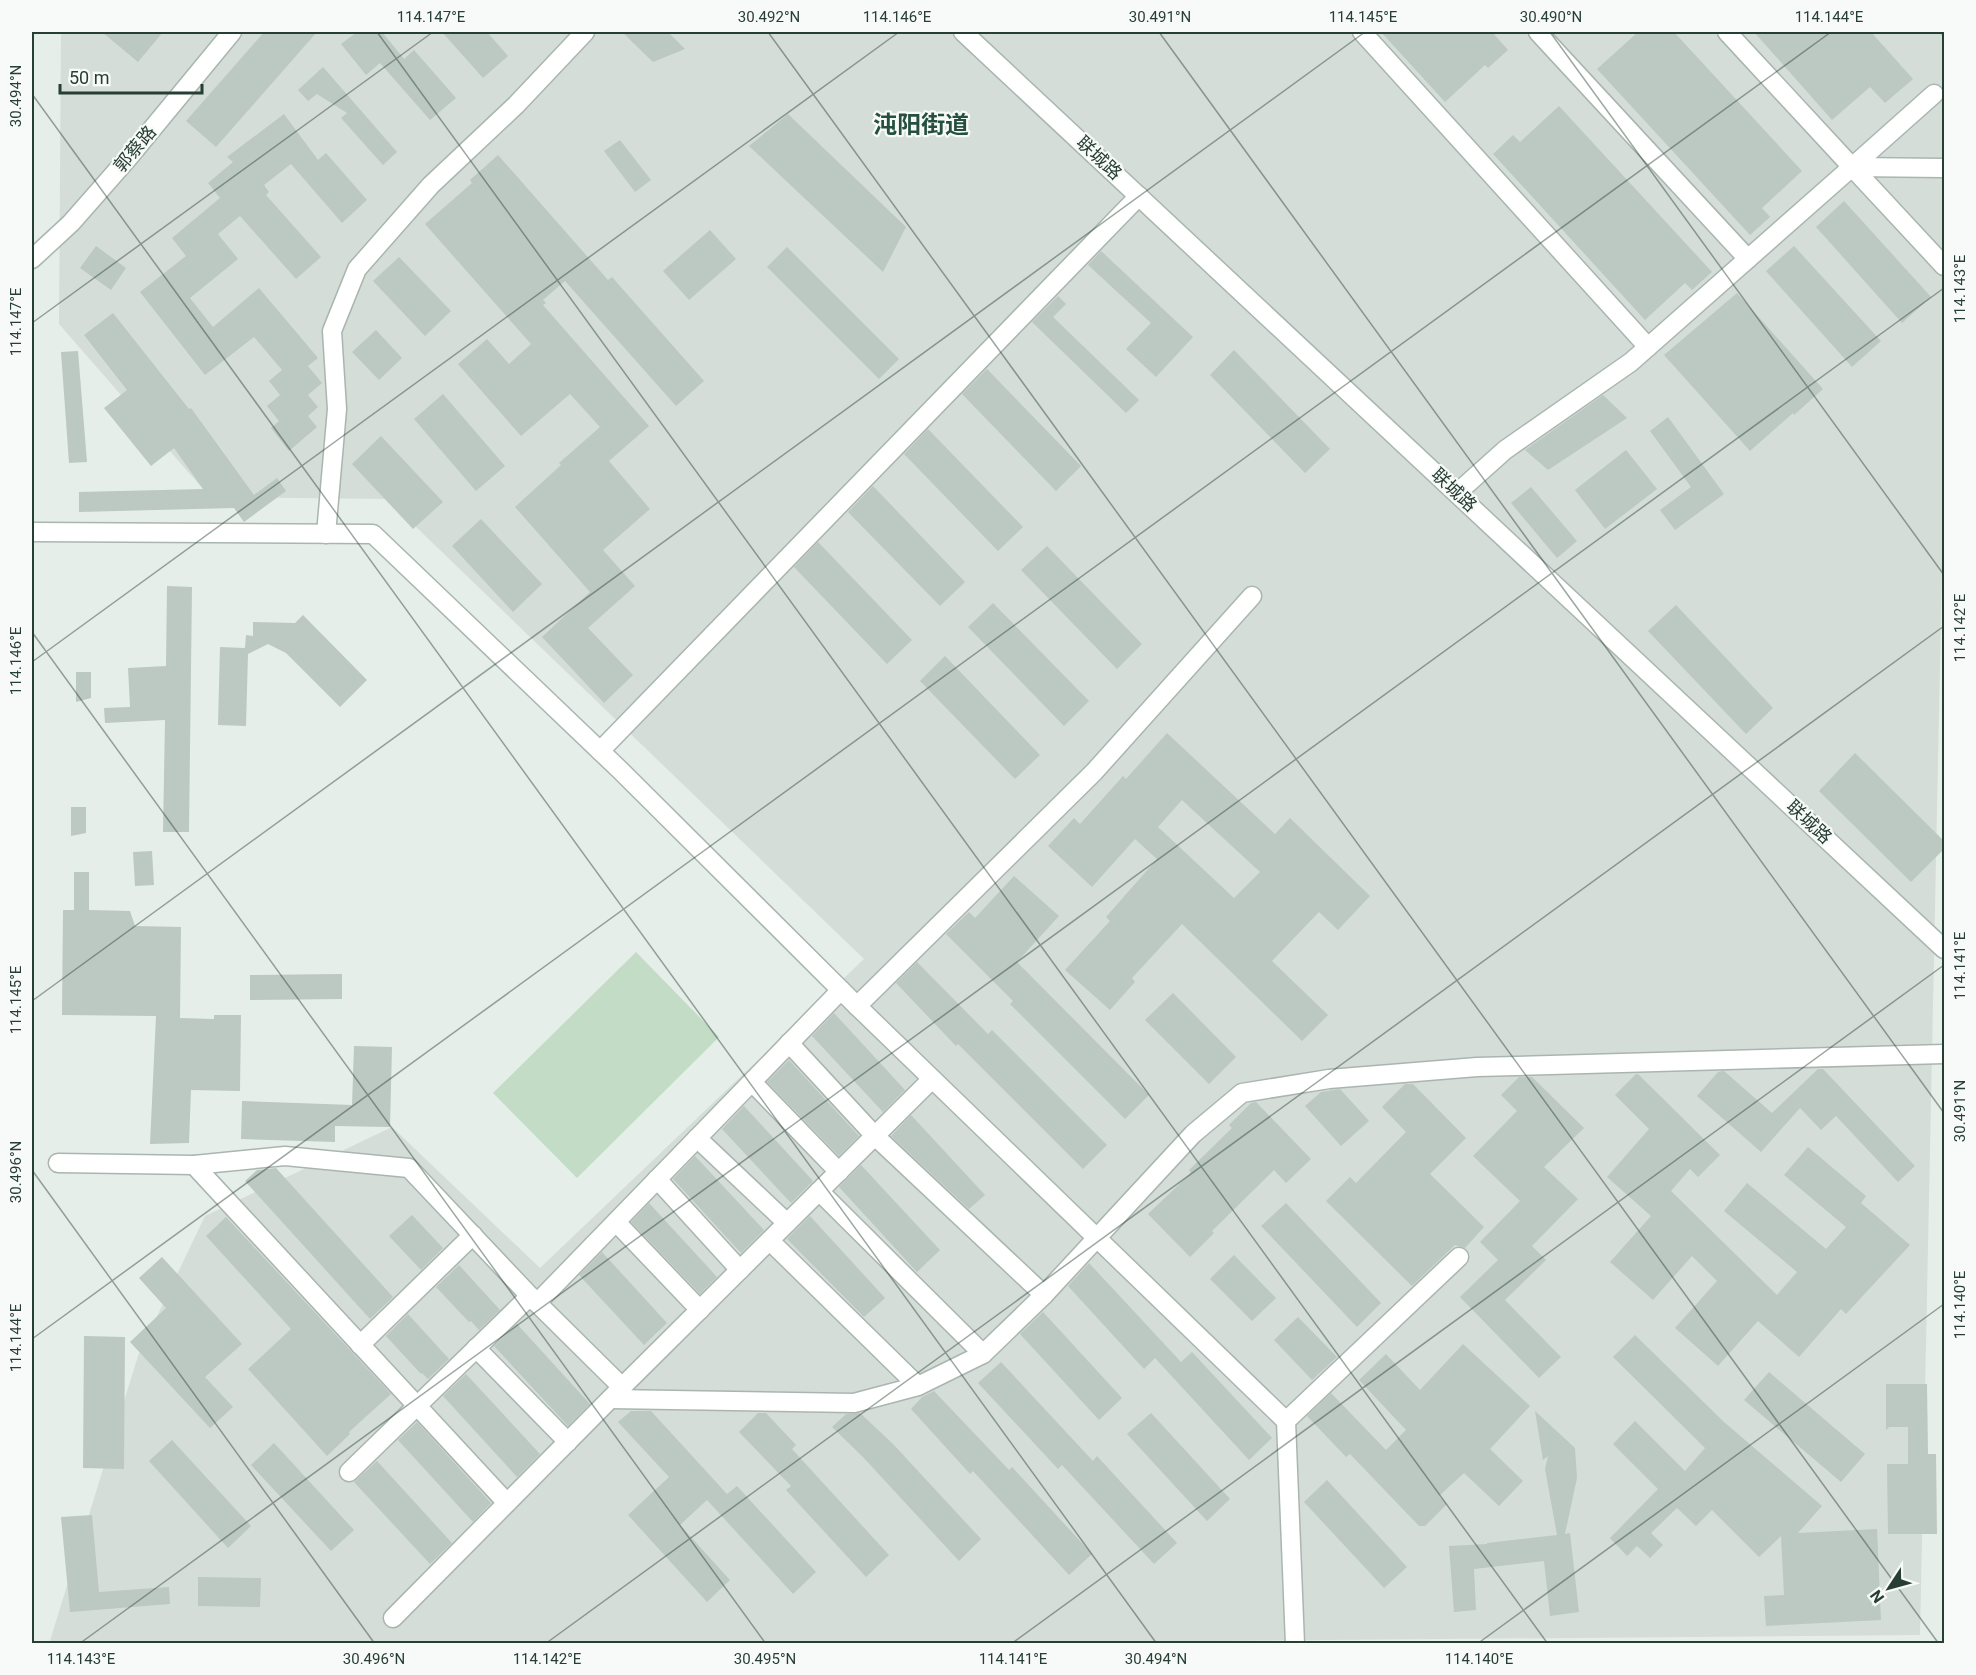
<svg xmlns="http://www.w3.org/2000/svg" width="1976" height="1675" viewBox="0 0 1976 1675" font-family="Roboto,'Noto Sans SC',sans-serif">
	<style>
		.built { fill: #d5ddd8 }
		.green { fill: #c2dcc5 }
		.building { fill: #bcc8c2; fill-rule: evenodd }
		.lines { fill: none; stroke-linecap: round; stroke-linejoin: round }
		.minor-casing { stroke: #a9b6af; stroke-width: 21 }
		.minor { stroke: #fff; stroke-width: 18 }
		.ticks { fill: none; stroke: #273e34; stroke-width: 1.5; stroke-opacity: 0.45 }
		.labels { text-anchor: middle; stroke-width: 4.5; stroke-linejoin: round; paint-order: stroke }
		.street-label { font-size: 18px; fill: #273e34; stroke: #f7faf8 }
		.district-label { font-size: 24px; font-weight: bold; fill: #254f3e; stroke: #f7faf8 }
		.neatline { fill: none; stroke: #273e34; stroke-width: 2 }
		.ticks-label { font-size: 15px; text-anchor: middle; fill: #273e34 }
	</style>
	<rect width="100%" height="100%" fill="#e6eee9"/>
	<path class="built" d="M 61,32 L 1944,32 L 1944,471 L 1920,1635 L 866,1644 L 49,1644 L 138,1356 L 205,1216 L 392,1127 L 540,1268 L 864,959 L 387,499 L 210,497 L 59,324 Z"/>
	<path class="green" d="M 636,952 L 719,1037 L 577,1178 L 493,1093 Z"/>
	<g class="building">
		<path d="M 102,32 L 163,32 L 138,62 Z"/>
		<path d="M 264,32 L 317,32 L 216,147 L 186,121 Z"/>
		<path d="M 357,32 L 382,32 L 404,59 L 414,50 L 456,98 L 430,120 L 380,63 L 366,75 L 341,44 Z"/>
		<path d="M 442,32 L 487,32 L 508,56 L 483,78 Z"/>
		<path d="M 622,32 L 668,32 L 685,49 L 653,62 Z"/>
		<path d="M 1381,32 L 1492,32 L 1508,50 L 1488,68 L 1485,65 L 1445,102 Z"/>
		<path d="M 1638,32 L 1674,32 L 1802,171 L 1762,208 L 1770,217 L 1750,235 L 1597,69 Z"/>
		<path d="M 1754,32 L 1871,32 L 1913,79 L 1885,103 L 1870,87 L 1832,120 Z"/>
		<path d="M 323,67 L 397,152 L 383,165 L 341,118 L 347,113 L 317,94 L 308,101 L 298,90 Z"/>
		<path d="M 1559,106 L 1712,272 L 1692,290 L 1685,283 L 1645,320 L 1493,154 L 1513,135 L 1520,142 Z"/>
		<path d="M 284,114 L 318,160 L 326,153 L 367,200 L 342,223 L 291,164 L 264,185 L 269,192 L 266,195 L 321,257 L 296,279 L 240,216 L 218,234 L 238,259 L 190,298 L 213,327 L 259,288 L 318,358 L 308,366 L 322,383 L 308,395 L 318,407 L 308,416 L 317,427 L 289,451 L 271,428 L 279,421 L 267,406 L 280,395 L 269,381 L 282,370 L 254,337 L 205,375 L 140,292 L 186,256 L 172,238 L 220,198 L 208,183 L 233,162 L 227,157 Z"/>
		<path d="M 788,114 L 906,227 L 883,272 L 749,146 Z"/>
		<path d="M 620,140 L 651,180 L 635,192 L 604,151 Z"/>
		<path d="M 498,155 L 608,280 L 612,277 L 704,381 L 676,406 L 565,281 L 543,300 L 546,303 L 543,305 L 649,426 L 609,461 L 650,509 L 603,550 L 635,586 L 588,628 L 633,675 L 604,703 L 542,637 L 590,592 L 515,507 L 561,465 L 559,463 L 600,427 L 570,394 L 521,436 L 458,364 L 487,339 L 509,364 L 531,344 L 425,224 L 472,183 L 470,180 Z"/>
		<path d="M 1844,201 L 1931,297 L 1902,323 L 1816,227 Z"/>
		<path d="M 710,230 L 736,259 L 689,300 L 663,271 Z"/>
		<path d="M 96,246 L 126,268 L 111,290 L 80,268 Z"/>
		<path d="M 1794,246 L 1881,341 L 1852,367 L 1766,271 Z"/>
		<path d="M 787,247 L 899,359 L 879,379 L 767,267 Z"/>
		<path d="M 1101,251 L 1193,337 L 1156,377 L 1126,349 L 1151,323 L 1088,265 Z"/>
		<path d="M 399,257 L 451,311 L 425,336 L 373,281 Z"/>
		<path d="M 1737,293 L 1823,389 L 1794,415 L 1793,413 L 1750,451 L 1664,355 Z"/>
		<path d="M 1058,296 L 1066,304 L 1053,317 L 1139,400 L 1126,413 L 1032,322 Z"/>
		<path d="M 113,313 L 189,409 L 191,408 L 254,495 L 277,478 L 286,491 L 244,522 L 234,508 L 79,512 L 79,492 L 203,489 L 174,448 L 151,466 L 104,408 L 127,390 L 84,335 Z"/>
		<path d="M 376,330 L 402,358 L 379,380 L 352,352 Z"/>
		<path d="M 1234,350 L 1330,449 L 1305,473 L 1210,375 Z"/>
		<path d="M 78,351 L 87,462 L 69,463 L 61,352 Z"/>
		<path d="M 987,369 L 1081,466 L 1056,491 L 962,394 Z"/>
		<path d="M 443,394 L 505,466 L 476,491 L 414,419 Z"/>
		<path d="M 1603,395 L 1627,418 L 1548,470 L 1525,450 Z"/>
		<path d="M 1668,417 L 1724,494 L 1675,530 L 1660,510 L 1691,487 L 1650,431 Z"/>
		<path d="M 928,429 L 1023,527 L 998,551 L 904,454 Z"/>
		<path d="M 381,436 L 443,502 L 413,529 L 352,464 Z"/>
		<path d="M 1626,450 L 1657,489 L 1605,529 L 1575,490 Z"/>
		<path d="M 873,486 L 965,582 L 940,606 L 848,512 Z"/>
		<path d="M 1531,487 L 1577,541 L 1557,558 L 1511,503 Z"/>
		<path d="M 481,519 L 542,584 L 513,612 L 452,546 Z"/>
		<path d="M 818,542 L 912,640 L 887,664 L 794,567 Z"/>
		<path d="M 1047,546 L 1142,644 L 1117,669 L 1021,570 Z"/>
		<path d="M 167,586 L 192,587 L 189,832 L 163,832 L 165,720 L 105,723 L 104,708 L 130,707 L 128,668 L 166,666 Z"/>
		<path d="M 993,603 L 1089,701 L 1064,726 L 968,627 Z"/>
		<path d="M 1676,605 L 1773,708 L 1746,734 L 1648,631 Z"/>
		<path d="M 303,615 L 367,680 L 340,707 L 286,653 L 268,644 L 248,654 L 246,726 L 218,725 L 220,647 L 245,648 L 246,635 L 253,636 L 253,622 L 295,623 Z"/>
		<path d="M 945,656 L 1040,755 L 1015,779 L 920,681 Z"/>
		<path d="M 76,672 L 91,672 L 91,698 L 76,702 Z"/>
		<path d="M 1167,733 L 1275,834 L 1290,818 L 1370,896 L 1338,930 L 1319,912 L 1272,961 L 1328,1015 L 1302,1041 L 1182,924 L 1132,978 L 1135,982 L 1110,1010 L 1065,970 L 1110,921 L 1106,917 L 1157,859 L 1135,839 L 1092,887 L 1048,846 L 1074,818 L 1080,824 L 1123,776 L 1126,779 ZM 1182,800 L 1260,872 L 1234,898 L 1158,827 Z"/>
		<path d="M 1855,753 L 1944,841 L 1944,849 L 1911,882 L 1819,791 Z"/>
		<path d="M 71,807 L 86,807 L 86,833 L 71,836 Z"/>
		<path d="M 152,851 L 154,885 L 135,886 L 133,852 Z"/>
		<path d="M 74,872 L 89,872 L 89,910 L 130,911 L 135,926 L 181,927 L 180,1018 L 214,1019 L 214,1015 L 241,1015 L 240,1091 L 191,1090 L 189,1143 L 150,1144 L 156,1016 L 62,1015 L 63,910 L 74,910 Z"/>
		<path d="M 1014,876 L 1059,916 L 1017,962 L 1149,1095 L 1125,1119 L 1010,1004 L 1013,1001 L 946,934 L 969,912 L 975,918 Z"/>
		<path d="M 917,962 L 988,1034 L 992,1030 L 1107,1145 L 1083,1169 L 958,1044 L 956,1046 L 896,983 Z"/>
		<path d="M 342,974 L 342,999 L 250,1000 L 250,975 Z"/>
		<path d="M 1173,993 L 1236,1057 L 1209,1084 L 1145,1020 Z"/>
		<path d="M 834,1013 L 905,1090 L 883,1112 L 812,1036 Z"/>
		<path d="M 354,1046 L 392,1047 L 390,1127 L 335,1126 L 335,1142 L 241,1139 L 242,1101 L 352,1105 Z"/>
		<path d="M 789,1060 L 859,1136 L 839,1156 L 767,1082 Z"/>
		<path d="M 1818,1069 L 1823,1069 L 1915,1166 L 1898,1182 L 1836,1116 L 1821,1130 L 1800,1108 L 1761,1152 L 1697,1096 L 1718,1072 L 1724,1071 L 1772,1113 Z"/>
		<path d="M 1636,1074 L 1638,1074 L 1720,1155 L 1698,1177 L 1690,1169 L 1671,1191 L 1777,1295 L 1797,1272 L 1724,1211 L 1747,1183 L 1826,1249 L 1846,1227 L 1784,1175 L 1808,1147 L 1866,1196 L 1861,1203 L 1910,1245 L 1846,1314 L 1841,1309 L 1799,1357 L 1758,1321 L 1718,1366 L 1675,1328 L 1717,1281 L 1692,1256 L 1653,1300 L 1610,1262 L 1651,1216 L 1607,1177 L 1649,1129 L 1615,1095 Z"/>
		<path d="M 1519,1077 L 1532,1077 L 1584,1128 L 1544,1167 L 1578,1199 L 1532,1246 L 1546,1260 L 1505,1300 L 1561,1357 L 1539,1378 L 1460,1297 L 1498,1260 L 1480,1242 L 1520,1201 L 1473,1156 L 1517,1111 L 1501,1095 Z"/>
		<path d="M 1405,1084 L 1413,1084 L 1466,1138 L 1430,1174 L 1484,1227 L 1465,1248 L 1455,1245 L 1412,1286 L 1326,1201 L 1350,1177 L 1356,1183 L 1406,1132 L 1382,1107 Z"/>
		<path d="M 1340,1089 L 1369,1121 L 1341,1146 L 1305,1106 L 1321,1092 Z"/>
		<path d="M 1256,1102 L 1311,1159 L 1286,1183 L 1274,1170 L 1212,1231 L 1214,1233 L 1190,1257 L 1148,1214 L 1191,1173 L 1189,1170 L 1232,1128 L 1229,1125 L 1251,1103 Z"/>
		<path d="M 744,1106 L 813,1181 L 791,1203 L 722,1129 Z"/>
		<path d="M 911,1115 L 985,1195 L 969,1209 L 891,1136 Z"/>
		<path d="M 695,1156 L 764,1230 L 741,1253 L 673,1179 Z"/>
		<path d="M 861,1165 L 940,1250 L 917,1272 L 839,1187 Z"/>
		<path d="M 276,1168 L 393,1297 L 370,1319 L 245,1181 L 257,1170 Z"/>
		<path d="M 649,1203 L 717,1277 L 700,1294 L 631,1222 Z"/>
		<path d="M 1286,1203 L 1381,1303 L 1357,1327 L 1261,1226 Z"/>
		<path d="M 412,1215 L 443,1248 L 421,1270 L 389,1236 Z"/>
		<path d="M 810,1216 L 885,1298 L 864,1317 L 787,1239 Z"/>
		<path d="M 226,1217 L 391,1394 L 349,1432 L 350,1434 L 327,1456 L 248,1369 L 291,1329 L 206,1236 Z"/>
		<path d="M 602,1252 L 667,1323 L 644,1345 L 579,1275 Z"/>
		<path d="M 1234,1255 L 1276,1298 L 1252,1321 L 1210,1279 Z"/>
		<path d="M 162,1257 L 242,1344 L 205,1377 L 233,1407 L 210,1428 L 130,1342 L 166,1308 L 139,1278 Z"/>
		<path d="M 1089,1263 L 1181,1362 L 1192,1352 L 1272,1438 L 1249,1460 L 1155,1358 L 1144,1369 L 1068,1286 Z"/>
		<path d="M 459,1265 L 500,1310 L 479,1330 L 471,1321 L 469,1322 L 436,1287 Z"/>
		<path d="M 1043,1312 L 1122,1398 L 1099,1420 L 1020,1334 Z"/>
		<path d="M 408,1314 L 449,1359 L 428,1379 L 422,1373 L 421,1374 L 386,1336 Z"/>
		<path d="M 1298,1317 L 1337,1357 L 1312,1380 L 1274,1340 Z"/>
		<path d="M 517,1324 L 590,1404 L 568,1426 L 494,1346 Z"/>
		<path d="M 1635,1335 L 1724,1422 L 1822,1506 L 1798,1533 L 1877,1529 L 1881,1620 L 1766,1626 L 1764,1596 L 1784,1595 L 1781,1536 L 1759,1557 L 1712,1510 L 1696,1526 L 1677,1508 L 1651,1533 L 1663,1545 L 1650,1558 L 1637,1546 L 1627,1556 L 1610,1538 L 1658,1489 L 1613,1444 L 1635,1421 L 1685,1471 L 1705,1448 L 1613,1357 Z"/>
		<path d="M 84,1336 L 125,1337 L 124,1469 L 83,1468 Z"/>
		<path d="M 1463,1344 L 1530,1406 L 1490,1449 L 1523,1481 L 1499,1506 L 1464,1473 L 1439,1496 L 1447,1504 L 1425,1526 L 1419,1526 L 1350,1454 L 1346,1457 L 1307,1416 L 1331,1393 L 1386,1450 L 1406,1430 L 1359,1380 L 1386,1354 L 1420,1390 Z"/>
		<path d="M 1001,1362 L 1093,1461 L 1097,1456 L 1177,1543 L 1154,1564 L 1062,1465 L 1058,1469 L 978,1383 Z"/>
		<path d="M 1769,1372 L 1865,1454 L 1841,1482 L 1744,1400 Z"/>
		<path d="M 466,1374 L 540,1454 L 517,1477 L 443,1396 Z"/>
		<path d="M 1886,1384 L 1927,1384 L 1928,1454 L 1936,1454 L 1937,1534 L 1888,1534 L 1887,1464 L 1908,1464 L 1908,1427 L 1889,1427 L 1886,1430 Z"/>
		<path d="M 934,1391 L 1009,1470 L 1012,1467 L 1092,1554 L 1069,1575 L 973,1471 L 970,1474 L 911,1409 L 922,1397 Z"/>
		<path d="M 631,1411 L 651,1411 L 727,1494 L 737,1486 L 816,1572 L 793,1594 L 707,1500 L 680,1525 L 730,1580 L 707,1602 L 628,1515 L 669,1477 L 618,1422 Z"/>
		<path d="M 1535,1411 L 1575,1448 L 1577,1478 L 1565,1534 L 1570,1533 L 1579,1612 L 1550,1616 L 1544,1561 L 1474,1569 L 1476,1610 L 1454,1612 L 1449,1546 L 1487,1544 L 1487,1543 L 1557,1535 L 1545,1469 L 1548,1456 L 1543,1460 Z"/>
		<path d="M 758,1413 L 766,1413 L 796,1445 L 792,1449 L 889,1555 L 866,1577 L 786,1490 L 791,1486 L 739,1432 Z"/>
		<path d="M 860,1413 L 893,1444 L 981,1539 L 959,1561 L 863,1457 L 832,1427 L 846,1414 Z"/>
		<path d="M 1151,1413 L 1230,1499 L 1207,1521 L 1127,1434 Z"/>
		<path d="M 417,1422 L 491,1503 L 473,1522 L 398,1440 Z"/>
		<path d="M 172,1440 L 251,1526 L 228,1548 L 149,1461 Z"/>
		<path d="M 274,1443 L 354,1530 L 331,1551 L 251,1465 Z"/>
		<path d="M 377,1461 L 452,1543 L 430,1564 L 354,1482 Z"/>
		<path d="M 1327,1480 L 1407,1567 L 1384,1588 L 1304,1502 Z"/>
		<path d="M 92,1515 L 99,1592 L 169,1587 L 170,1604 L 70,1612 L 61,1517 Z"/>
		<path d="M 198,1577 L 261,1578 L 260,1607 L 198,1606 Z"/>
	</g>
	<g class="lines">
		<g class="minor-casing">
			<g id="minor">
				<path d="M 963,32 L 1944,949"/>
				<path d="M 1362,32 L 1648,347"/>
				<path d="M 1538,32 L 1748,259"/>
				<path d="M 1727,32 L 1852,167 L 1934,94"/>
				<path d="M 1852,167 L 1944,266"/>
				<path d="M 32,259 L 71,223 L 129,157 L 232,32"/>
				<path d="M 1457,493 L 1505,450 L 1631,362 L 1852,167 L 1944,168"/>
				<path d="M 32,532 L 373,534 L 620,770 L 857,1006 L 1286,1421"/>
				<path d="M 326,534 L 337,409 L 332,331 L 357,269 L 431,185 L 516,105 L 585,32"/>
				<path d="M 600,751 L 1139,196"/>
				<path d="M 857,1006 L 1094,772 L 1252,596"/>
				<path d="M 789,1043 L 875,1136 L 1044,1295"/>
				<path d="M 752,1082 L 839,1172"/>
				<path d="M 697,1138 L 787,1223"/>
				<path d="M 58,1163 L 194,1165 L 285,1156 L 409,1168 L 530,1296 L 622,1387"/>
				<path d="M 194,1165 L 507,1503"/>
				<path d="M 657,1179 L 740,1270"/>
				<path d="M 819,1191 L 983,1354"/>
				<path d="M 616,1222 L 700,1310"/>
				<path d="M 770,1241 L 918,1386"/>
				<path d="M 537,1303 L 841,990"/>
				<path d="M 360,1345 L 473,1235"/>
				<path d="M 476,1348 L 568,1442"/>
				<path d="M 611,1399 L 854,1403 L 918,1386 L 983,1354 L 1044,1295 L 1193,1134 L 1242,1093 L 1329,1079 L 1477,1067 L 1944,1054"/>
				<path d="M 349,1472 L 530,1296"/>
				<path d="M 393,1618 L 622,1387 L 932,1079"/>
				<path d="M 1295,1644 L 1286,1421 L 1459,1257"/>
			</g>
		</g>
		<use href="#minor" class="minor"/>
	</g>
	<path class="ticks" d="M 377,32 L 1548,1644M 768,32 L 1939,1644M 1159,32 L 1944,1113M 1550,32 L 1944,575M 1941,32 L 1944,37M 32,94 L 1157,1644M 32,323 L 433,32M 32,632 L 766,1644M 32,662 L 899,32M 32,1001 L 1365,32M 32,1170 L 375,1644M 32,1339 L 1831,32M 79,1644 L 1944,288M 545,1644 L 1944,626M 1011,1644 L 1944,965M 1477,1644 L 1944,1304M 1943,1644 L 1944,1642"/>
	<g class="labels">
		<g class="street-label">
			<text transform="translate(135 149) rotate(-50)" y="6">郭蔡路</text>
			<text transform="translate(1099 158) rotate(43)" y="6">联城路</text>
			<text transform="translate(1454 490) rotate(43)" y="6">联城路</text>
			<text transform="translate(1809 822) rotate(43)" y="6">联城路</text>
		</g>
		<g class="district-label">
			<text x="921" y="133">沌阳街道</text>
		</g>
	</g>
	<rect width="1976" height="1675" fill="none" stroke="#f7faf8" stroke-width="66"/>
	<g transform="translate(1889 1588) rotate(234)" stroke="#f7faf8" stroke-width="4.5" paint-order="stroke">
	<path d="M0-4.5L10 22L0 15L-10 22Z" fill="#273e34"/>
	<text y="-9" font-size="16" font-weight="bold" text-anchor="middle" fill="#273e34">N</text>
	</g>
	<path d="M60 84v9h142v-9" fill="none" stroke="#273e34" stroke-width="3"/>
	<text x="69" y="84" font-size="18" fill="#273e34" stroke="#f7faf8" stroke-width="4.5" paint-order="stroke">50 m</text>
	<rect x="33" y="33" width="1910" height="1609" class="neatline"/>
	<g class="ticks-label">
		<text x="431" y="22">114.147°E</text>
		<text x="769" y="22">30.492°N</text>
		<text x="897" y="22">114.146°E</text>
		<text x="1160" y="22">30.491°N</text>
		<text x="1363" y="22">114.145°E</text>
		<text x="1551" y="22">30.490°N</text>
		<text x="1829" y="22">114.144°E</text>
		<text transform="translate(16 96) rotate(-90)" y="5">30.494°N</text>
		<text transform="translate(1960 289) rotate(-90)" y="5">114.143°E</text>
		<text transform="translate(16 322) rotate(-90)" y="5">114.147°E</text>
		<text transform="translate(1960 628) rotate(-90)" y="5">114.142°E</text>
		<text transform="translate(16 661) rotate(-90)" y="5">114.146°E</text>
		<text transform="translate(1960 966) rotate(-90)" y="5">114.141°E</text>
		<text transform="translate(16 1000) rotate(-90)" y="5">114.145°E</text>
		<text transform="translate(1960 1111) rotate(-90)" y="5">30.491°N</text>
		<text transform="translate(16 1172) rotate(-90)" y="5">30.496°N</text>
		<text transform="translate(1960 1305) rotate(-90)" y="5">114.140°E</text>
		<text transform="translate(16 1338) rotate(-90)" y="5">114.144°E</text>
		<text x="81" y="1664">114.143°E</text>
		<text x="374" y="1664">30.496°N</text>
		<text x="547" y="1664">114.142°E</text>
		<text x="765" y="1664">30.495°N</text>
		<text x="1013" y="1664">114.141°E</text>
		<text x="1156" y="1664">30.494°N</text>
		<text x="1479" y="1664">114.140°E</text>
	</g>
</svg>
